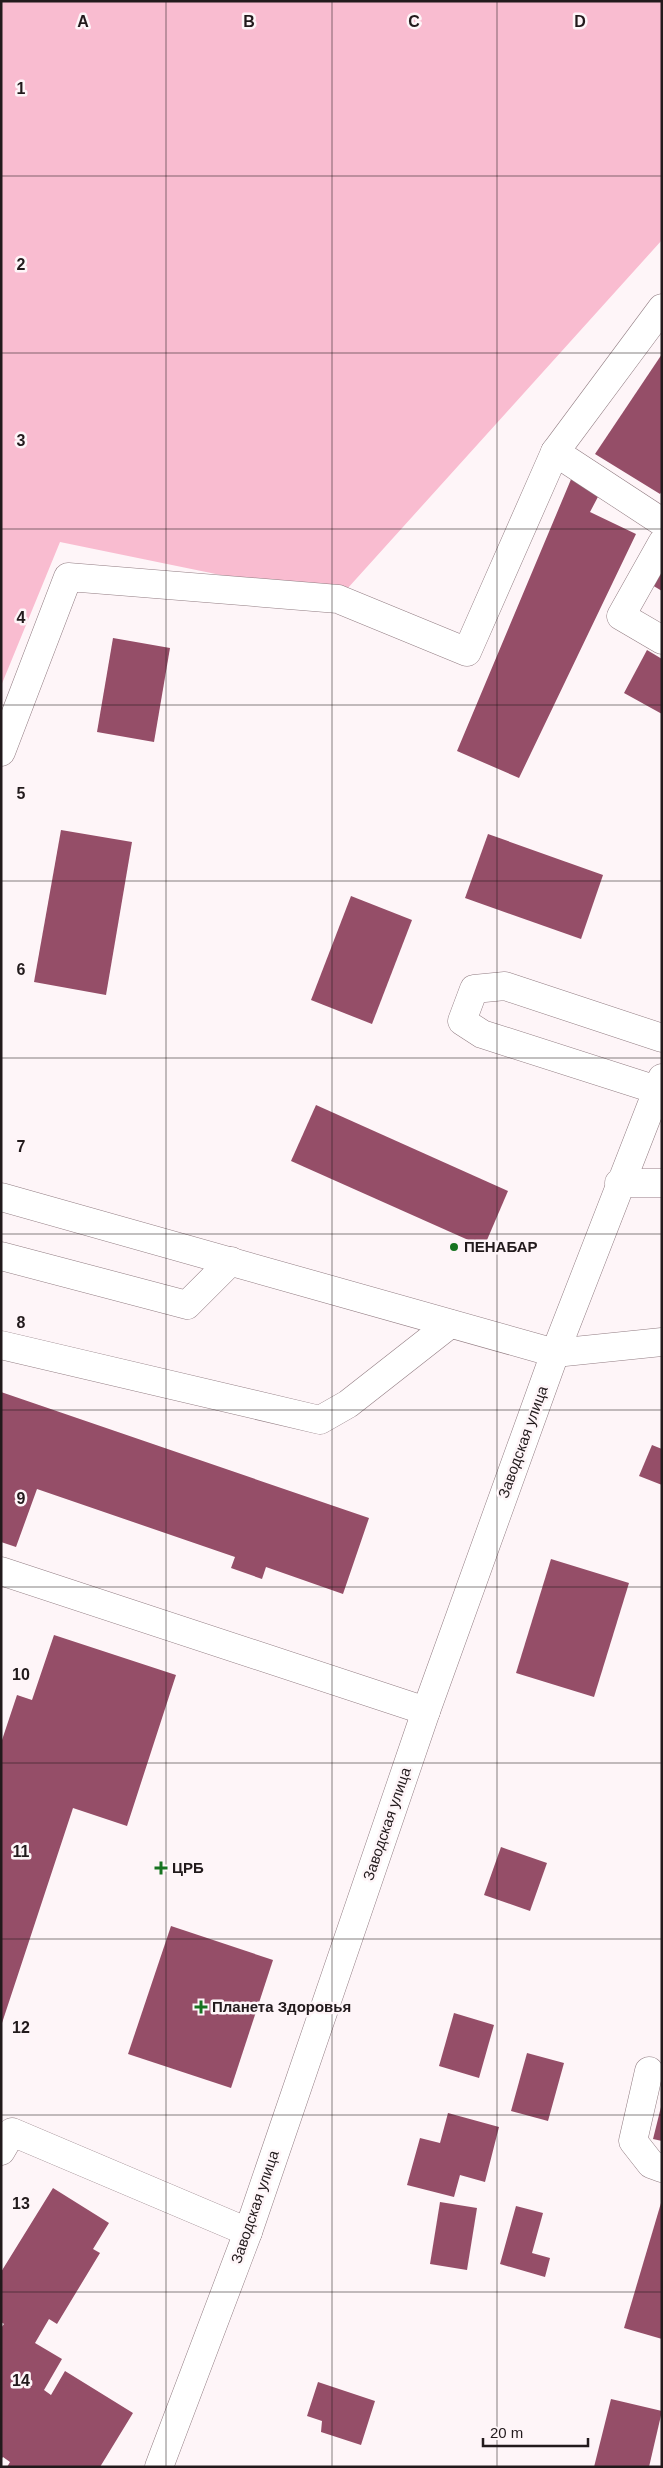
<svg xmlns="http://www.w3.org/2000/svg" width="663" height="2468" viewBox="0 0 663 2468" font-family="Arial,sans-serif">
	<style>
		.green { fill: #f9bcd0 }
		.building { fill: #954e68 }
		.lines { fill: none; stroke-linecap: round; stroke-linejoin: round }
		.minor-casing { stroke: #927d83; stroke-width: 29 }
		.minor { stroke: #fff; stroke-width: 28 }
		.grid { fill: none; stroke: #221a1c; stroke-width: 1; stroke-opacity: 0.55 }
		.poi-dot { fill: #177321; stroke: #fef5f8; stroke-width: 2 }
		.labels { text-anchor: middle; stroke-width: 5; stroke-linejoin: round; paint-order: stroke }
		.poi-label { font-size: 15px; font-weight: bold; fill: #221a1c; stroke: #fef5f8; text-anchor: start }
		.street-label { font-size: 15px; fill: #221a1c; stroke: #fef5f8 }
		.grid-label { font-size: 16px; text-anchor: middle; font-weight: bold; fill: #221a1c; stroke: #fef5f8; stroke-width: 5; stroke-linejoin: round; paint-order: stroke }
	</style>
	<rect width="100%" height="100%" fill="#fef5f8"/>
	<path class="green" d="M 1,1 L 662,1 L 662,240 L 338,599 L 60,542 L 1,686 Z"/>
	<g class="building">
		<path d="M 662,354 L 662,491 L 660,494 L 595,454 Z"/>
		<path d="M 572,477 L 600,493 L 590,512 L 636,534 L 519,778 L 457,751 Z"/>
		<path d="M 662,559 L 662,591 L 647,582 Z"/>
		<path d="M 113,638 L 170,648 L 154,742 L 97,732 Z"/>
		<path d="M 647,650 L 662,659 L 662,714 L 624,693 Z"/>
		<path d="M 61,830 L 132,842 L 106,995 L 34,982 Z"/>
		<path d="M 488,834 L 603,875 L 581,939 L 465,898 Z"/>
		<path d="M 351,896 L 412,920 L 372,1024 L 311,1000 Z"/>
		<path d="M 316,1105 L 508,1191 L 484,1247 L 291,1161 Z"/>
		<path d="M 1,1392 L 369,1518 L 343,1594 L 266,1567 L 262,1579 L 231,1568 L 235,1557 L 37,1489 L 16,1547 L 1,1542 Z"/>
		<path d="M 652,1445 L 662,1449 L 662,1485 L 639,1476 Z"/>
		<path d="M 551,1559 L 629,1583 L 594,1697 L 516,1673 Z"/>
		<path d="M 54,1635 L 176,1675 L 127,1826 L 73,1808 L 2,2023 L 1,1743 L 17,1695 L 32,1700 Z"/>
		<path d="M 501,1847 L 547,1863 L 530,1911 L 484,1895 Z"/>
		<path d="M 171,1926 L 273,1960 L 231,2088 L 128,2054 Z"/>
		<path d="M 454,2013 L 494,2025 L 479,2078 L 439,2066 Z"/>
		<path d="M 527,2053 L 564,2063 L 548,2121 L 511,2111 Z"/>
		<path d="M 661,2107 L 662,2108 L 662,2141 L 653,2139 Z"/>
		<path d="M 448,2113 L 499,2127 L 485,2182 L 460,2175 L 454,2197 L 407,2185 L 420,2138 L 440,2143 Z"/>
		<path d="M 53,2188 L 109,2223 L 93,2249 L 100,2253 L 57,2324 L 49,2319 L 35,2343 L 62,2359 L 44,2390 L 51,2395 L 65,2371 L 133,2413 L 100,2467 L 7,2467 L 10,2462 L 3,2457 L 1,2459 L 1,2328 L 4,2324 L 1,2322 L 1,2272 Z"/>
		<path d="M 440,2202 L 477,2208 L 467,2270 L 430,2264 Z"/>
		<path d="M 661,2203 L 662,2203 L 662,2339 L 624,2328 Z"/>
		<path d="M 516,2206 L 543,2213 L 532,2253 L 550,2258 L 545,2277 L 500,2264 Z"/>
		<path d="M 318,2382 L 375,2401 L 361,2445 L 321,2432 L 322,2421 L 307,2416 Z"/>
		<path d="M 611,2399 L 662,2411 L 649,2467 L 594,2467 Z"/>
	</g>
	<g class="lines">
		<g class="minor-casing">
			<g id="minor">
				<path d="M 555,452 L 662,522"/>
				<path d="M 662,543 L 621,616 L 662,640"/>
				<path d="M 1,752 L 68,577 L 338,599 L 467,652 L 555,452 L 662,308"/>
				<path d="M 657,1090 L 482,1034 L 462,1021 L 474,989 L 505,986 L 662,1038"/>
				<path d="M 619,1183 L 662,1183"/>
				<path d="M 1,1197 L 555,1353 L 662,1342"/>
				<path d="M 1,1256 L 187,1305 L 231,1261"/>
				<path d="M 1,1345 L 320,1420 L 348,1404 L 450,1324"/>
				<path d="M 1,1571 L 426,1711"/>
				<path d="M 649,2071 L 633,2141 L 651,2164 L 662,2168"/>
				<path d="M 1,2151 L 12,2132 L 248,2232"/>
				<path d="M 159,2467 L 248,2232 L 426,1711 L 555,1353 L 662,1078"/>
			</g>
		</g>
		<use href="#minor" class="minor"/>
	</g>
	<path class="grid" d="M 166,1 L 166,2467M 332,1 L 332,2467M 497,1 L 497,2467M 1,176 L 662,176M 1,353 L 662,353M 1,529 L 662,529M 1,705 L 662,705M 1,881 L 662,881M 1,1058 L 662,1058M 1,1234 L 662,1234M 1,1410 L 662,1410M 1,1587 L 662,1587M 1,1763 L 662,1763M 1,1939 L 662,1939M 1,2115 L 662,2115M 1,2292 L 662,2292"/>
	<g class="poi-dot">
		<circle cx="454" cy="1247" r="5"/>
		<path d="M158.5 1860.5h5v5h5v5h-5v5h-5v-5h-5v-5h5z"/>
		<path d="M198.5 1999.5h5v5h5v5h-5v5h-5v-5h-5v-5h5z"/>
	</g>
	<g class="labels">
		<g class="poi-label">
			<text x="464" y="1252">ПЕНАБАР</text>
			<text x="172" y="1873">ЦРБ</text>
			<text x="212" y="2012">Планета Здоровья</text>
		</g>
		<g class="street-label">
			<text transform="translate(523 1442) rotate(-70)" y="5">Заводская улица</text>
			<text transform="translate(387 1824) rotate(-71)" y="5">Заводская улица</text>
			<text transform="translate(255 2207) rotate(-71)" y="5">Заводская улица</text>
		</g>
	</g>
	<g class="grid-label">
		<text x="83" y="27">A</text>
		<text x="249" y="27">B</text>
		<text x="414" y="27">C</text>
		<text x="580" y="27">D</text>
		<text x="21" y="94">1</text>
		<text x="21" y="270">2</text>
		<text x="21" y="446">3</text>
		<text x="21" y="623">4</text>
		<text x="21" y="799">5</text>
		<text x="21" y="975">6</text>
		<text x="21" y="1152">7</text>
		<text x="21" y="1328">8</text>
		<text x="21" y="1504">9</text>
		<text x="21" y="1680">10</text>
		<text x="21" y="1857">11</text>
		<text x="21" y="2033">12</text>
		<text x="21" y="2209">13</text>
		<text x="21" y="2386">14</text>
	</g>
	<rect width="663" height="2468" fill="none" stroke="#221a1c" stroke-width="5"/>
	<path d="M483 2438v8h105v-8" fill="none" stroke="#221a1c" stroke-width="2.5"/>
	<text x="490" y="2438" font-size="15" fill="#221a1c" stroke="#fef5f8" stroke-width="4" paint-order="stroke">20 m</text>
</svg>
